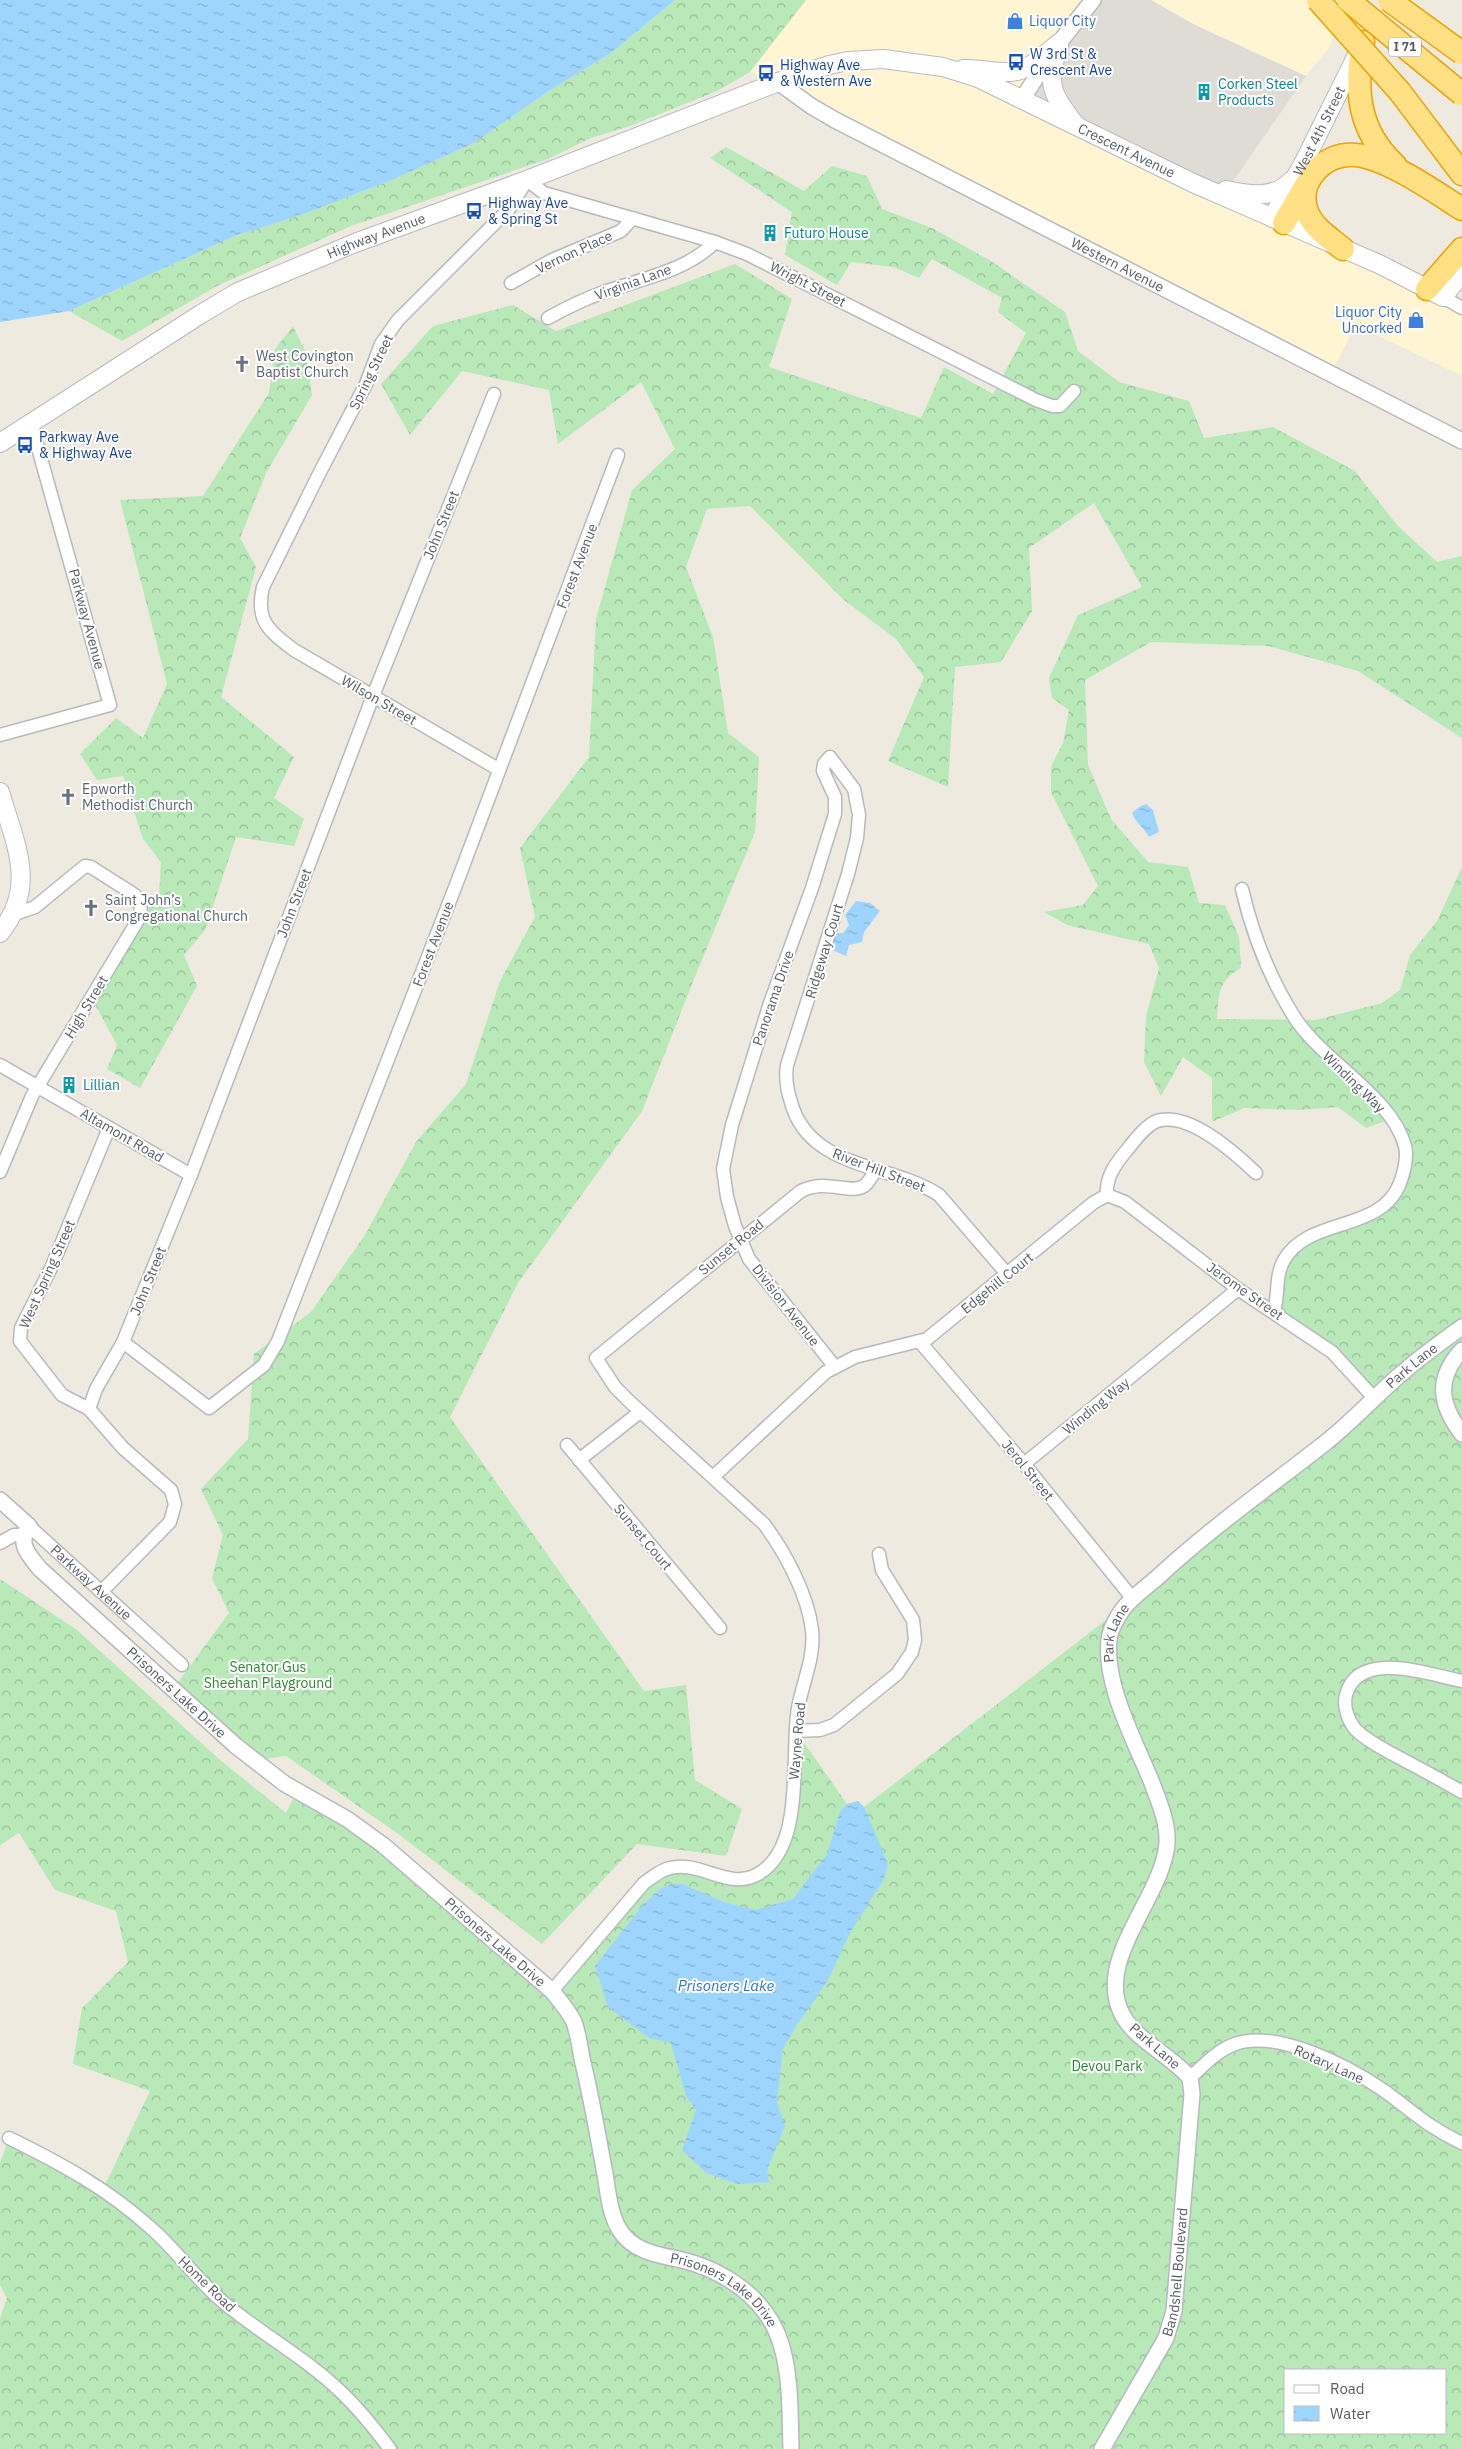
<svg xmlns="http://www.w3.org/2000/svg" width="1462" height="2449" viewBox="0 0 1462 2449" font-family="'IBM Plex Sans',sans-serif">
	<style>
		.commercial { fill: #fff5d3 }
		.industrial { fill: #dedcd5 }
		.forest { fill: url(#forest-crowns); fill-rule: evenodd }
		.water { fill: url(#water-ripples) }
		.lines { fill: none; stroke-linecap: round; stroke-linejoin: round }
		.minor-casing { stroke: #b6b9be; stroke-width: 15 }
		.tertiary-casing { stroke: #b6b9be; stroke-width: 18 }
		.secondary-casing { stroke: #b6bac1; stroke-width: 20 }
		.motorway-casing { stroke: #eda200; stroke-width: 25 }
		.minor { stroke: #fff; stroke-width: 12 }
		.tertiary { stroke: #fff; stroke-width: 15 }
		.secondary { stroke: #fff; stroke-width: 18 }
		.motorway { stroke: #ffe085; stroke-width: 22 }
		.motorway-bridge-casing { stroke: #eda200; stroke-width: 25; stroke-linecap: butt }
		.motorway-bridge { stroke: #ffe085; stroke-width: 22 }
		.labels { text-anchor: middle; stroke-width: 4; stroke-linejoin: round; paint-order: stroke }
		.shield { fill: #fff; stroke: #8b8e92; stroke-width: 1 }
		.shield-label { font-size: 12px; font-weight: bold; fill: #595d63 }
		.shop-label { font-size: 14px; fill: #366cbe; stroke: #fff; text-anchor: start }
		.transit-label { font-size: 14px; fill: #164399; stroke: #fff; text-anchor: start }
		.culture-label { font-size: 14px; fill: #0d838f; stroke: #fff; text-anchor: start }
		.street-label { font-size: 14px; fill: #595d63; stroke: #fff }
		.worship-label { font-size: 14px; fill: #5b616d; stroke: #fff; text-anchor: start }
		.park-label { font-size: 14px; fill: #2d8730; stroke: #fff }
		.water-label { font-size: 15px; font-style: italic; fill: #3275ba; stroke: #fff }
	</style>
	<defs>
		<pattern id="forest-crowns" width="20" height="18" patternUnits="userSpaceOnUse" patternTransform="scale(1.25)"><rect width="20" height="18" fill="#b9e8b9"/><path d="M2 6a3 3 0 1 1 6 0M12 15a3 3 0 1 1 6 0" fill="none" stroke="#99bf9a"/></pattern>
		<pattern id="water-ripples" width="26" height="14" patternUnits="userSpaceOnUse" patternTransform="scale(1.25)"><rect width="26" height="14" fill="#9ed5ff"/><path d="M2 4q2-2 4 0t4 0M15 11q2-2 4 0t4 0" fill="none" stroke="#84b0d2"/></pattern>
	</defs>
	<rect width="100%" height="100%" fill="#eeeae0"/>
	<g class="commercial">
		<path d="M 806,0 L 1093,0 L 1031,85 L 1462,308 L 1462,376 L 1356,325 L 1331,373 L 1065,237 L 778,82 L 750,72 Z"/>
		<path d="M 1151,0 L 1346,0 L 1330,47 L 1306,76 L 1195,25 Z"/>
	</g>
	<path class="industrial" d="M 1093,0 L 1151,0 L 1195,25 L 1306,76 L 1227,190 L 1022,99 Z"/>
	<g class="forest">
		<path d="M 675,0 L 806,0 L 750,72 L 717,91 L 630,126 L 591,138 L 548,159 L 351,226 L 217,286 L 122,341 L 69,311 L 235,236 L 304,214 L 394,179 L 474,143 L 549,91 L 611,53 Z"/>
		<path d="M 726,147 L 804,191 L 832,166 L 867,176 L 882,209 L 932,228 L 991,261 L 1065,312 L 1078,351 L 1119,382 L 1189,401 L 1204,438 L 1273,427 L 1355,471 L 1397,525 L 1437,562 L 1462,556 L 1462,738 L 1358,671 L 1268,646 L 1151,642 L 1085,680 L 1088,765 L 1111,819 L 1148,862 L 1188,867 L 1199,903 L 1225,905 L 1239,937 L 1241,968 C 1217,982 1219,994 1217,1019 L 1316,1020 L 1382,1003 L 1400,990 L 1410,955 L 1437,921 L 1462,867 L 1462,2449 L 0,2449 L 0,2318 L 7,2298 L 0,2285 L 0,2163 L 9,2138 L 103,2189 L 150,2091 L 73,2064 L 82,2008 L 128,1962 L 116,1911 L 55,1890 L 19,1833 L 0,1845 L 0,1579 L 77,1630 L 220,1760 L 286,1813 L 297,1791 L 347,1819 L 552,1991 L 644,1883 L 669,1868 L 746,1879 L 784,1843 L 796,1731 L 847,1804 L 858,1801 L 864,1807 L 1133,1599 L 1374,1398 L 1346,1365 L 1274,1311 L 1278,1276 L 1297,1243 L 1385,1204 L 1406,1153 L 1391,1119 L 1366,1128 L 1338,1107 L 1299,1110 L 1244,1108 L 1212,1122 L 1212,1078 L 1183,1057 L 1161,1096 L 1144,1062 L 1146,1016 L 1159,968 L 1149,944 L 1067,925 L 1044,912 L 1083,905 L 1098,886 L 1051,792 L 1051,766 L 1063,743 L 1069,710 L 1052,698 L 1049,678 L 1078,615 L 1142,587 L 1094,503 L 1029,548 L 1032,611 L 1001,662 L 955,667 L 948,787 L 888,761 L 924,677 L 896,639 L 844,600 L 750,506 L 707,509 L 686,567 L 713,637 L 728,733 L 759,757 L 755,832 L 694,979 L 642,1111 L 518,1283 L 450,1417 L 644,1691 L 686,1685 L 695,1780 L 742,1809 L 726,1856 L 637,1844 L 542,1944 L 397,1833 L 286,1756 L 262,1759 L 176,1685 L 229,1613 L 212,1578 L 223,1535 L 201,1489 L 248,1439 L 254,1354 L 311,1312 L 365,1235 L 416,1142 L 466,1084 L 500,981 L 535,917 L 520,848 L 589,757 L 596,619 L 632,490 L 675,449 L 641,382 L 558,444 L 549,390 L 462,371 L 410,435 L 381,384 L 433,326 L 513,305 L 556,331 L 735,264 L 792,299 L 769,367 L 921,418 L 944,367 L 993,394 L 1026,333 L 998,312 L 1002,298 L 932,259 L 919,278 L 894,267 L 851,262 L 837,285 L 785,255 L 792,212 L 710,158 ZM 1286,2370 L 1446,2370 L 1446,2433 L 1286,2433 Z"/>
		<path d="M 293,326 L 305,351 L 312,395 L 266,473 L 240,538 L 256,567 L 221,697 L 294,757 L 274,798 L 304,819 L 294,846 L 236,837 L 205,930 L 184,955 L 197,986 L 140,1088 L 107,1069 L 117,1045 L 92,999 L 141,915 L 159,895 L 161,862 L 143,839 L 123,776 L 97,780 L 80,754 L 116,718 L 143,738 L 167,684 L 120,500 L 203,496 L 269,393 L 275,349 Z"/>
	</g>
	<g class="water">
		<path d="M 0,0 L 675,0 L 611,53 L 549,91 L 474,143 L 394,179 L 304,214 L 235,236 L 69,311 L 0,322 Z"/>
		<path d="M 1146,804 L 1153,810 L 1159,832 L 1149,837 C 1144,828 1136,823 1132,813 L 1139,807 Z"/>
		<path d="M 856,901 L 870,903 L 880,911 L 864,932 L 862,942 L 849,945 L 846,956 L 832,950 L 834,933 L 843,933 L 849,925 L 845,915 Z"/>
		<path d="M 858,1801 L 864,1807 L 888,1864 L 884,1879 L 851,1931 L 827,1982 L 796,2026 L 783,2049 L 777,2102 L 785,2126 L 767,2170 L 769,2182 L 738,2184 L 706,2173 L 682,2150 L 696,2110 L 686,2096 L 671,2043 L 649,2038 L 608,2007 L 595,1966 L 643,1905 L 660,1889 L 672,1884 L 682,1884 L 724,1902 L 755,1910 L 793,1899 L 827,1854 L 840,1812 L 847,1804 Z"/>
	</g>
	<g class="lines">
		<g class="minor-casing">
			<g id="minor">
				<path d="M 511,283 L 552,260 L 621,231 L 633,218"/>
				<path d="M 1443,297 L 1462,308"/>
				<path d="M 548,318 C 566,308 584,299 604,292 C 641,279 687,271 715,242"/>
				<path d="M 0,735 L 110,705 L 31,423"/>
				<path d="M 498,769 L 294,650 C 269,631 255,621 263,587 L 320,472 L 366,384 L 381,344 L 398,320 L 509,209 L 527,180 L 544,193 L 715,242 L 747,254 L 1036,400 L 1052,406 L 1060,406 L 1074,391"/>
				<path d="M 1242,889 C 1252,932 1270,978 1293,1015 C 1321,1061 1392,1096 1405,1146 C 1408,1158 1404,1172 1400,1183 C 1381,1233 1309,1216 1284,1260 C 1275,1275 1279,1294 1274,1311"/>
				<path d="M 0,1065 L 191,1175"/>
				<path d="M 0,1172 L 32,1096 L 141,915 L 140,902 L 135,895 L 91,867 L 85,866 L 35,907 L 12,915"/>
				<path d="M 1107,1195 L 1125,1202 L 1238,1289 L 1332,1352 L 1374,1398"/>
				<path d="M 1107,1195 C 1105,1178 1116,1163 1127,1150 C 1135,1140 1145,1126 1157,1121 C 1189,1111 1235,1153 1256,1173"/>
				<path d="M 123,1342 L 209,1408 L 264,1365 L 278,1341 L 456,885 L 618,455"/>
				<path d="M 920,1342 L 1024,1464 L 1133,1599"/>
				<path d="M 835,1367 L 749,1259 L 735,1226 L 727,1197 L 723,1169 L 732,1125 L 770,1003 L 812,888 L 835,814 L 835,797 L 823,771 L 824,764 L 830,757 L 854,789 L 859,815 L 857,838 L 848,874 L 787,1065 C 785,1078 787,1090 791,1102 C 809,1170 891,1163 939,1195 L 1007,1274"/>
				<path d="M 89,1409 L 96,1389 L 123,1342 L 191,1175 L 373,696 L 494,394"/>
				<path d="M 567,1445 L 720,1628"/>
				<path d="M 579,1460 L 640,1412"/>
				<path d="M 1024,1464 L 1238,1289"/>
				<path d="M 714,1476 L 826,1372 L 855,1357 L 927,1339 L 1093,1203 L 1107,1195"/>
				<path id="s1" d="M 29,1526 L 182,1665"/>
				<path d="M 0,1543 L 14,1535 L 23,1535"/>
				<path d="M 101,1592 L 170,1522 L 175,1504 L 171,1490 L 123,1448 L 89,1409 L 62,1395 L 20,1341 L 21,1328 L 52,1266 L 109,1128"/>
				<path d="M 1462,1681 C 1430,1675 1358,1648 1346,1695 C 1343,1706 1348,1721 1356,1730 C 1368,1742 1384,1749 1398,1757 C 1419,1768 1441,1780 1462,1792"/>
				<path d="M 796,1731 L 820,1730 L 834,1725 L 897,1674 L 912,1652 L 915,1640 L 913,1620 L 882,1570 L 879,1554"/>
				<path d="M 552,1991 L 644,1883 C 652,1878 660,1870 670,1868 C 700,1860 729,1891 758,1874 C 806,1847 790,1755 798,1708 C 803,1681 815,1657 812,1630 C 808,1595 785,1552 764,1524 L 630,1402 L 615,1387 L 596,1358 L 801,1191 C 826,1178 850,1195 864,1186 C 869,1183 872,1175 876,1170"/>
				<path d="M 1190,2078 C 1204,2065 1216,2051 1235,2044 C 1277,2029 1348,2066 1383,2090 C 1411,2110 1429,2128 1462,2143"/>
				<path d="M 9,2138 C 62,2164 108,2189 152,2229 C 178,2252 197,2280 223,2302 C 261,2334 306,2358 341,2392 C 359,2409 375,2429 390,2449"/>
			</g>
		</g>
		<g class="tertiary-casing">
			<g id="tertiary">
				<path id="s2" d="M 778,82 L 811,106 L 835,120 L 1462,441"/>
				<path d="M 1022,99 L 1059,43 L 1093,0"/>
				<path d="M 1462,1350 C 1435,1379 1440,1405 1462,1434"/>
				<path id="s3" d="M 0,1500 L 29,1526 C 17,1544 28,1554 40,1569 L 236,1746 L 285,1784 L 347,1819 L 383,1845 L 552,1991 C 560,2001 569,2011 574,2022 C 579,2036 580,2049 583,2063 C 592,2100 598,2137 605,2174 C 608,2192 610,2214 619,2229 C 631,2250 656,2255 678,2259 C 722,2269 767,2297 781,2344 C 791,2376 790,2415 791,2449"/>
				<path id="s4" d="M 1102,2449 L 1166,2338 L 1174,2311 L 1192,2094 L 1190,2078 C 1172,2056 1137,2041 1123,2016 C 1092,1961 1163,1898 1167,1843 C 1168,1822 1159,1802 1152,1783 C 1135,1741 1104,1685 1109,1640 C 1110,1630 1117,1617 1123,1609 C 1133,1596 1147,1587 1159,1576 C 1211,1528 1269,1487 1325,1443 C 1352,1422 1375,1396 1401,1374 C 1420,1357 1441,1342 1462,1327"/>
			</g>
		</g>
		<g class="secondary-casing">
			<g id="secondary">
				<path d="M 1059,43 C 1048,84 1048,89 1074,123"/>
				<path d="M 963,69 C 981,68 995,73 1011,72 C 1029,71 1046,53 1059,43"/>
				<path d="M 1226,190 C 1249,195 1274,199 1291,181"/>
				<path id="s5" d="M 1272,218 L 1304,162 L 1360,49"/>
				<path id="s6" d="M 0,443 L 201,314 L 238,292 L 355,243 L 527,180 L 778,82 L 829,65 L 848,61 L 883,59 L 943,67 L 978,78 L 1193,183 L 1381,265 L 1443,297 L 1462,273"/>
				<path d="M 0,792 C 15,844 38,886 0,933"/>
			</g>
		</g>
		<g class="motorway-casing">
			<g id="motorway">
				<path d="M 1363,42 C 1355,88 1357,130 1395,165"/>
				<path d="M 1400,92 L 1462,174"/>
				<path d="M 1284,223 L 1306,185"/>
				<path d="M 1343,249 C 1331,239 1315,229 1308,214 C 1294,183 1325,151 1356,155 C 1387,158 1435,192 1462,209"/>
				<path d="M 1427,289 L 1462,249"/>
			</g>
		</g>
		<use href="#minor" class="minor"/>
		<use href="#tertiary" class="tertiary"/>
		<use href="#secondary" class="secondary"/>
		<use href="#motorway" class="motorway"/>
		<g class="motorway-bridge-casing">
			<g id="motorway-bridge">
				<path d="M 1318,0 L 1400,92"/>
				<path d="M 1348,0 L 1462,94"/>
				<path d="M 1389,0 L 1462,53"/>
			</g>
		</g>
		<use href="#motorway-bridge" class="motorway-bridge"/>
	</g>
	<defs>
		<g id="shop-bare" transform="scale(1.35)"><path d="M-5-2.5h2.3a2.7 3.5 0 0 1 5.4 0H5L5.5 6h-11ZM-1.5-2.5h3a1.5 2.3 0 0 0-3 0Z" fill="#3f7fe0" stroke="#fff" stroke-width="2.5" paint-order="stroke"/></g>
		<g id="bus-bare" transform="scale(1.35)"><path d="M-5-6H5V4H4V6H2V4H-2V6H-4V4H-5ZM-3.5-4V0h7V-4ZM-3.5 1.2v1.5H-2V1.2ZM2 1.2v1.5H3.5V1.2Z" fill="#1a4fb4" stroke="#fff" stroke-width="2.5" paint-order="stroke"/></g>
		<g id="building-bare" transform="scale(1.35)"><path d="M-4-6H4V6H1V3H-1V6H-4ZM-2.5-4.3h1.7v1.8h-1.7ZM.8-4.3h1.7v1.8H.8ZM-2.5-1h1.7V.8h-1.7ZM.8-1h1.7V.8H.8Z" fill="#0f9aa8" stroke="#fff" stroke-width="2.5" paint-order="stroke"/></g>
		<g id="church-bare" transform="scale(1.35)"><path d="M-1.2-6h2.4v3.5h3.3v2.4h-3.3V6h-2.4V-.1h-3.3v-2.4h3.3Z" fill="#6b7280" stroke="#fff" stroke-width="2.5" paint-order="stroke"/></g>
	</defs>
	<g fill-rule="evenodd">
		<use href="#shop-bare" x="1015" y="21"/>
		<use href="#bus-bare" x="1016" y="62"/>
		<use href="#bus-bare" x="766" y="73"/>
		<use href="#building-bare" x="1204" y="92"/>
		<use href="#bus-bare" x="474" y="211"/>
		<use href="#building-bare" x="770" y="233"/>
		<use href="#shop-bare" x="1416" y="320"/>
		<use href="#church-bare" x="242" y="364"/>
		<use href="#bus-bare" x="25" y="445"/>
		<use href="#church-bare" x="68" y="797"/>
		<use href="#church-bare" x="91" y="908"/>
		<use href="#building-bare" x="69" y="1085"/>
	</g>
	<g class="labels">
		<rect class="shield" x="1389" y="37.5" width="32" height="19" rx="4"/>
		<g class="shield-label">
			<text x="1405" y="51">I 71</text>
		</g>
		<g class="shop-label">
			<text x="1029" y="26">Liquor City</text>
			<text x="1402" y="317" text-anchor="end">Liquor City<tspan x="1402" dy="16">Uncorked</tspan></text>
		</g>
		<g class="transit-label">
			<text x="1030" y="59">W 3rd St &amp;<tspan x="1030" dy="16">Crescent Ave</tspan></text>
			<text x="780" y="70">Highway Ave<tspan x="780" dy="16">&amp; Western Ave</tspan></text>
			<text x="488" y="208">Highway Ave<tspan x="488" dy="16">&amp; Spring St</tspan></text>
			<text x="39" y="442">Parkway Ave<tspan x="39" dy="16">&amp; Highway Ave</tspan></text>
		</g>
		<g class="culture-label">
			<text x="1218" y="89">Corken Steel<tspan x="1218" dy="16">Products</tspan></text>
			<text x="784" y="238">Futuro House</text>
			<text x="83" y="1090">Lillian</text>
		</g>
		<g class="street-label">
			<text dy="5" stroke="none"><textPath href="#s5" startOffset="99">West 4th Street</textPath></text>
			<text dy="5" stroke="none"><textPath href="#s6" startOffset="1232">Crescent Avenue</textPath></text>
			<text dy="5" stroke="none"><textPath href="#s6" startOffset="431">Highway Avenue</textPath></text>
			<text transform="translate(574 252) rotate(-25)" y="5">Vernon Place</text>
			<text dy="5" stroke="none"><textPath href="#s2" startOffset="386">Western Avenue</textPath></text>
			<text transform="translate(633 282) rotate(-20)" y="5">Virginia Lane</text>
			<text transform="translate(808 284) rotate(27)" y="5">Wright Street</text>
			<text transform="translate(371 372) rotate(-64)" y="5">Spring Street</text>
			<text transform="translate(441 525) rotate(-68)" y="5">John Street</text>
			<text transform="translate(577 566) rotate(-69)" y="5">Forest Avenue</text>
			<text transform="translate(87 619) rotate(75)" y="5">Parkway Avenue</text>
			<text transform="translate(379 700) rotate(30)" y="5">Wilson Street</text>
			<text transform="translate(294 903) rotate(-69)" y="5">John Street</text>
			<text transform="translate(433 944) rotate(-69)" y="5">Forest Avenue</text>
			<text transform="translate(824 951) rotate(-73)" y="5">Ridgeway Court</text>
			<text transform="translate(773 998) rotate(-71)" y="5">Panorama Drive</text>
			<text transform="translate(86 1007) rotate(-59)" y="5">High Street</text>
			<text transform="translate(1354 1082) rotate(44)" y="5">Winding Way</text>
			<text transform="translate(122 1135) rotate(30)" y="5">Altamont Road</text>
			<text transform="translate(879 1170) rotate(21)" y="5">River Hill Street</text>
			<text transform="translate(731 1247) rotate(-39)" y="5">Sunset Road</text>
			<text transform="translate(47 1274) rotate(-66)" y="5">West Spring Street</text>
			<text transform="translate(148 1281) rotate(-68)" y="5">John Street</text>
			<text transform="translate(997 1283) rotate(-39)" y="5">Edgehill Court</text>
			<text transform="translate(1245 1291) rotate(35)" y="5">Jerome Street</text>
			<text transform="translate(786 1305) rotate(52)" y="5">Division Avenue</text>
			<text dy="5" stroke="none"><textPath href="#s4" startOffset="1292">Park Lane</textPath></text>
			<text transform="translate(1096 1406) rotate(-39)" y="5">Winding Way</text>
			<text transform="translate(1028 1470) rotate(51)" y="5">Jerol Street</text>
			<text transform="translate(643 1537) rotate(50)" y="5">Sunset Court</text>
			<text dy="5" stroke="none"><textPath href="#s1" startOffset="84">Parkway Avenue</textPath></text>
			<text dy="5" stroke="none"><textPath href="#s4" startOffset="888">Park Lane</textPath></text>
			<text dy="5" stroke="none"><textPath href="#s3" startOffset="272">Prisoners Lake Drive</textPath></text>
			<text transform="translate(797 1741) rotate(-85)" y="5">Wayne Road</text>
			<text dy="5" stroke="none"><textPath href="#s3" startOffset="678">Prisoners Lake Drive</textPath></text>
			<text transform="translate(1155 2046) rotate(41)" y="5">Park Lane</text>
			<text transform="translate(1329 2064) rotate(24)" y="5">Rotary Lane</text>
			<text dy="5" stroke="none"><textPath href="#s4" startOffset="195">Bandshell Boulevard</textPath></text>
			<text transform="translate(207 2284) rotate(44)" y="5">Home Road</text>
			<text dy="5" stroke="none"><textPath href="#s3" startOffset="1128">Prisoners Lake Drive</textPath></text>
		</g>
		<g class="worship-label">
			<text x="256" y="361">West Covington<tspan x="256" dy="16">Baptist Church</tspan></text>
			<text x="82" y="794">Epworth<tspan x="82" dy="16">Methodist Church</tspan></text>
			<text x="105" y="905">Saint John’s<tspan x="105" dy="16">Congregational Church</tspan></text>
		</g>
		<g class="park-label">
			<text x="268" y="1672">Senator Gus<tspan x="268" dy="16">Sheehan Playground</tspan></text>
			<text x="1107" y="2071">Devou Park</text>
		</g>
		<g class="water-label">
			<text x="726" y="1991">Prisoners Lake</text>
		</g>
	</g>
	<rect x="1284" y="2369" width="162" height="65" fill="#ffffff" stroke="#bdbec1"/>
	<rect x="1294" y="2385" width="25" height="8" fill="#ffffff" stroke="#bdbec1"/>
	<text x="1330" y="2394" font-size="15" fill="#595d63">Road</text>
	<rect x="1294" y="2406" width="25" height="15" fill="url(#water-ripples)" stroke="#bdbec1"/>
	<text x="1330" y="2419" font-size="15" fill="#595d63">Water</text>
</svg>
